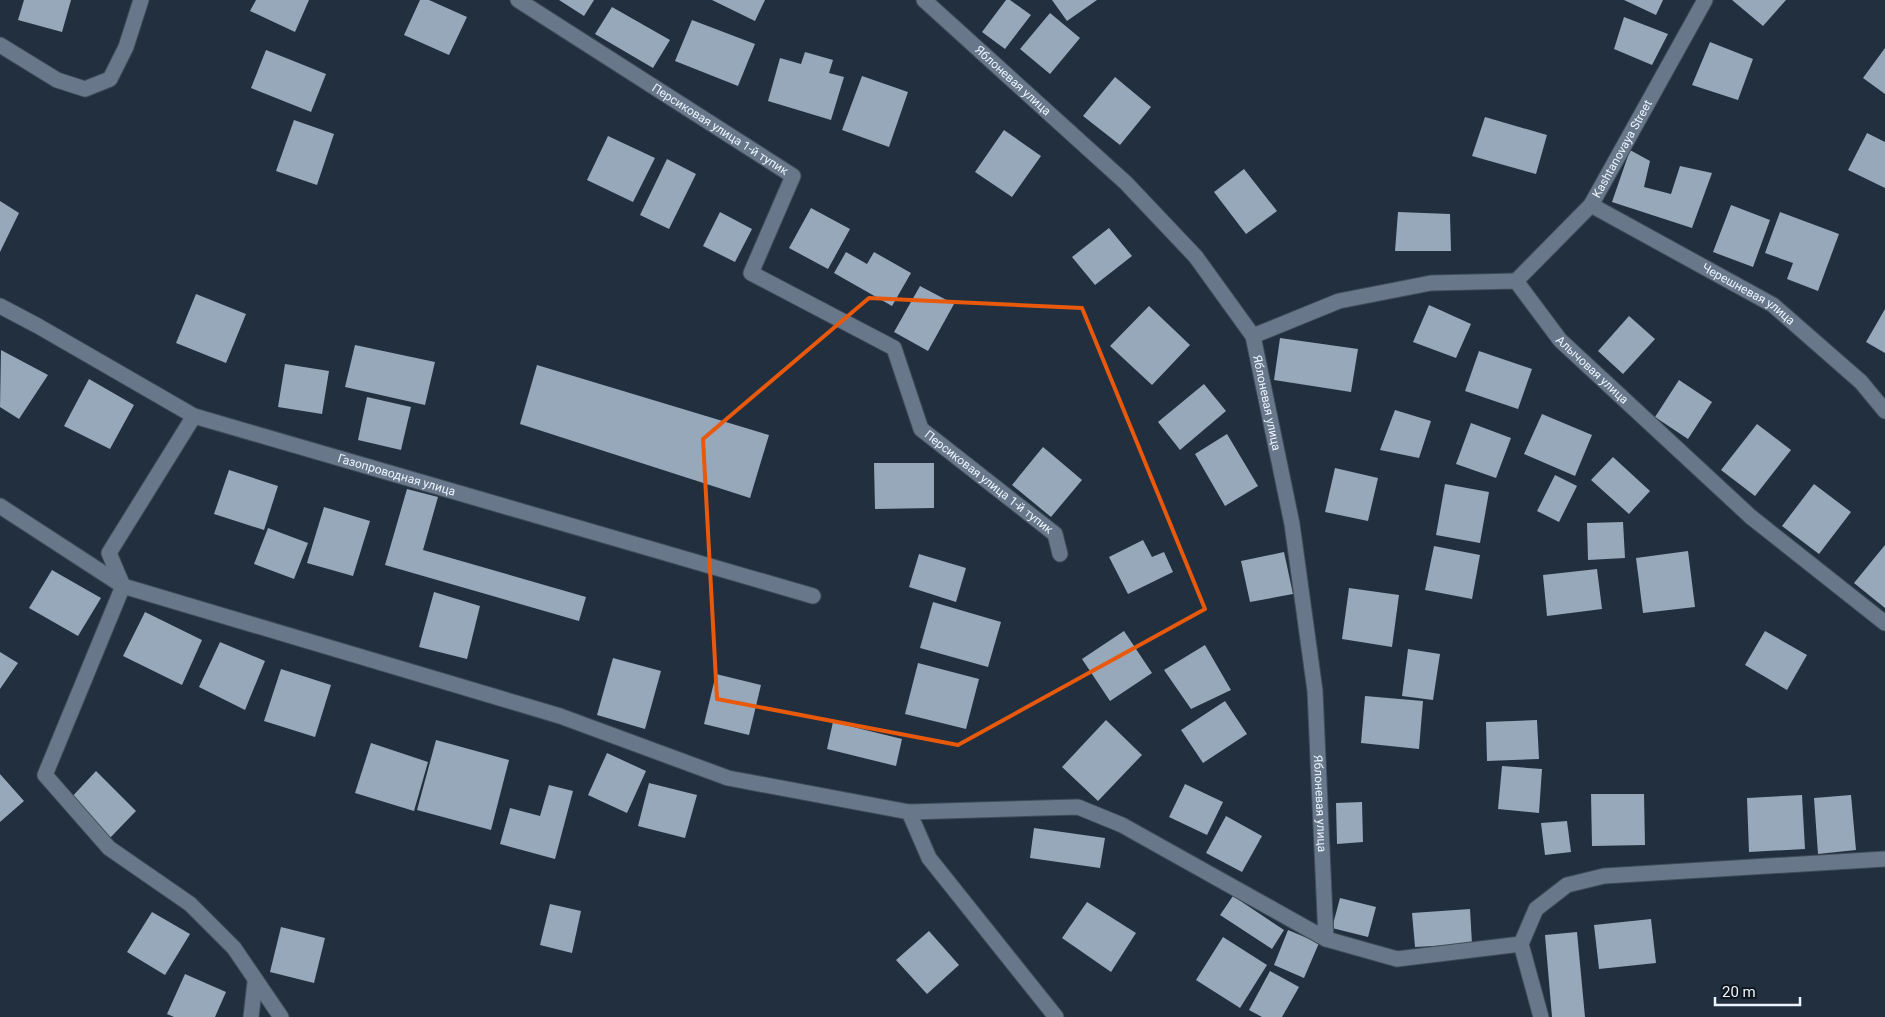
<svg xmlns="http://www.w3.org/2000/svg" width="1885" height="1017" viewBox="0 0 1885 1017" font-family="Roboto,sans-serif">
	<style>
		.building { fill: #97a8bb }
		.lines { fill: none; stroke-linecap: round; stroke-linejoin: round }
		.lane-casing { stroke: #404c59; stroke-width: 17 }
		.street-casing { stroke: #404c59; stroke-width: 17 }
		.lane { stroke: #68788a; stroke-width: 15 }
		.street { stroke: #68788a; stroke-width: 15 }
		.marked { fill: none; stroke: #e8590c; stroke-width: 4; stroke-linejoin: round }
		.labels { text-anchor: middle; stroke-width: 5; stroke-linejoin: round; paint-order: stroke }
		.street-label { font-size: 12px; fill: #ebf4ff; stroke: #11171e }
	</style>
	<rect width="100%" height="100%" fill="#212f3f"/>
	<g class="building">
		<path d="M 24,0 L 71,0 L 62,32 L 18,20 Z"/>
		<path d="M 256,0 L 309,0 L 295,32 L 250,11 Z"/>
		<path d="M 420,0 L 429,0 L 467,17 L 449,55 L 404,35 Z"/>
		<path d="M 559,0 L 594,0 L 584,16 Z"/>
		<path d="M 712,0 L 765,0 L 755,21 Z"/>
		<path d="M 1006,0 L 1010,0 L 1031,15 L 1005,49 L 982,32 Z"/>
		<path d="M 1052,0 L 1097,0 L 1067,21 Z"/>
		<path d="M 1624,0 L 1663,0 L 1656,15 Z"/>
		<path d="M 1732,0 L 1786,0 L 1763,26 Z"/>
		<path d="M 612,7 L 670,40 L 653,68 L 595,34 Z"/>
		<path d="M 1050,13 L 1080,38 L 1050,74 L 1020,49 Z"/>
		<path d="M 1624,17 L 1668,34 L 1652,65 L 1614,49 Z"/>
		<path d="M 692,20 L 755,44 L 738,86 L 675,61 Z"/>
		<path d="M 1710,42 L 1753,59 L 1738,100 L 1692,85 Z"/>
		<path d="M 1885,48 L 1885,94 L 1863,78 Z"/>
		<path d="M 266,50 L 326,74 L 311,112 L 251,88 Z"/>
		<path d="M 805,52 L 833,60 L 829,73 L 844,77 L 831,120 L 768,101 L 780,58 L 801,64 Z"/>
		<path d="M 862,76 L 908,92 L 889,147 L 842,130 Z"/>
		<path d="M 1115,77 L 1151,107 L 1120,145 L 1083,116 Z"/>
		<path d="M 1485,117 L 1547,135 L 1536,174 L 1472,156 Z"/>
		<path d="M 294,120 L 334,134 L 317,185 L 276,171 Z"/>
		<path d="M 1004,130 L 1041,156 L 1012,197 L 975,172 Z"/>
		<path d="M 1867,133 L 1885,142 L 1885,188 L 1848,170 Z"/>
		<path d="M 608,136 L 655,158 L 633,202 L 587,180 Z"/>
		<path d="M 1630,150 L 1650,161 L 1644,187 L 1671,194 L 1680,166 L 1712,173 L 1692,228 L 1612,202 Z"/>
		<path d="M 667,159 L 696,174 L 669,229 L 640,215 Z"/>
		<path d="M 1244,169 L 1277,211 L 1246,234 L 1214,192 Z"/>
		<path d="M 0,201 L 19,213 L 0,252 Z"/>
		<path d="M 1731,205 L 1770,220 L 1753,267 L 1713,252 Z"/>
		<path d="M 811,208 L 850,229 L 828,269 L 789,248 Z"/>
		<path d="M 720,212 L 752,229 L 735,262 L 703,246 Z"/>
		<path d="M 1398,212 L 1450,214 L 1451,251 L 1395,251 Z"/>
		<path d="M 1780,212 L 1839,234 L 1818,291 L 1787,279 L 1793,263 L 1765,253 Z"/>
		<path d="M 1109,228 L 1132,256 L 1095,285 L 1072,257 Z"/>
		<path d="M 846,252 L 867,264 L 874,252 L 911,273 L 892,306 L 834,273 Z"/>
		<path d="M 920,286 L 954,304 L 928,351 L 894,332 Z"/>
		<path d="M 196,294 L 246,314 L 226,363 L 176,343 Z"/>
		<path d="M 1429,305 L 1471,324 L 1456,358 L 1413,342 Z"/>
		<path d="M 1149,306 L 1190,345 L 1152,385 L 1110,346 Z"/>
		<path d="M 1885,309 L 1885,353 L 1866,342 Z"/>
		<path d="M 1629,316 L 1655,339 L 1623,374 L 1598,351 Z"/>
		<path d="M 1280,338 L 1358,349 L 1351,392 L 1274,380 Z"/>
		<path d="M 355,345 L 435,362 L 425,405 L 345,387 Z"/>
		<path d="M 1,350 L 48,375 L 19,419 L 0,407 Z"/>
		<path d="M 1479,351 L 1532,369 L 1518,409 L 1465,391 Z"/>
		<path d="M 285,364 L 329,371 L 322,414 L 278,407 Z"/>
		<path d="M 537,365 L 769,435 L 750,498 L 520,424 Z"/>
		<path d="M 89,379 L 134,405 L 110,449 L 64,426 Z"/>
		<path d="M 1679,380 L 1712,402 L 1688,439 L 1655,417 Z"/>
		<path d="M 1204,384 L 1226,411 L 1180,450 L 1158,422 Z"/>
		<path d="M 367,397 L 411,407 L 401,450 L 358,440 Z"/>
		<path d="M 1395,410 L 1431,421 L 1419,458 L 1380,450 Z"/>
		<path d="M 1542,414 L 1592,435 L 1575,476 L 1524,454 Z"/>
		<path d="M 1471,423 L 1511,438 L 1496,478 L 1456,464 Z"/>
		<path d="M 1757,424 L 1791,450 L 1755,496 L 1721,470 Z"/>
		<path d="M 1227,434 L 1258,486 L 1225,506 L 1195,454 Z"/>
		<path d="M 1043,447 L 1082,480 L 1051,517 L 1012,485 Z"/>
		<path d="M 1613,457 L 1650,491 L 1629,514 L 1591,480 Z"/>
		<path d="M 874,463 L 934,463 L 934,508 L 875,509 Z"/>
		<path d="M 1335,468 L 1378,478 L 1368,521 L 1325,512 Z"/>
		<path d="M 229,470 L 278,486 L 264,530 L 214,514 Z"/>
		<path d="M 1555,475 L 1577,486 L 1559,522 L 1537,511 Z"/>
		<path d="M 1445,484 L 1489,492 L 1480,543 L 1436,535 Z"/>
		<path d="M 1814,484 L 1851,512 L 1819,554 L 1782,526 Z"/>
		<path d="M 407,489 L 438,497 L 423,550 L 586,597 L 579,621 L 385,565 Z"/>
		<path d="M 324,507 L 370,521 L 353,576 L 307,563 Z"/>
		<path d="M 1623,522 L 1625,558 L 1588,560 L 1587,523 Z"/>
		<path d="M 268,528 L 308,543 L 294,579 L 254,564 Z"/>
		<path d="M 1143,540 L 1152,557 L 1164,552 L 1173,572 L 1128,594 L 1109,557 Z"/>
		<path d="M 1885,545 L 1885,608 L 1854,583 Z"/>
		<path d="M 1434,546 L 1480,555 L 1472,599 L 1425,590 Z"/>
		<path d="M 1688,551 L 1695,607 L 1643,613 L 1636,558 Z"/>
		<path d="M 1284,552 L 1293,594 L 1250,602 L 1241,561 Z"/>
		<path d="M 919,554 L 966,568 L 956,602 L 909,587 Z"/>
		<path d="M 1597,569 L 1602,609 L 1547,616 L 1543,575 Z"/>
		<path d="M 52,570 L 101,598 L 78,636 L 29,608 Z"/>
		<path d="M 1349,588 L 1399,595 L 1392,647 L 1342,639 Z"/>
		<path d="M 434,592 L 480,606 L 467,659 L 419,647 Z"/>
		<path d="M 933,602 L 1001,622 L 988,667 L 920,648 Z"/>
		<path d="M 145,612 L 202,640 L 182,685 L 123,656 Z"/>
		<path d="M 1124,631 L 1152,673 L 1110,701 L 1082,659 Z"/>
		<path d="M 1765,631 L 1807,655 L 1787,690 L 1745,665 Z"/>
		<path d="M 220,642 L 265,661 L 245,710 L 199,687 Z"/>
		<path d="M 1205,645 L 1231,690 L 1191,709 L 1164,670 Z"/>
		<path d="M 1408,649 L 1440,654 L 1433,700 L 1402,696 Z"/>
		<path d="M 0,652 L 18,663 L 0,689 Z"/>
		<path d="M 613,658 L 661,671 L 645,729 L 597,715 Z"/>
		<path d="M 918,663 L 979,679 L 966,729 L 905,714 Z"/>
		<path d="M 281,669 L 331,685 L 315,737 L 264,721 Z"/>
		<path d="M 716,674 L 761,685 L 749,735 L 704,724 Z"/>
		<path d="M 1365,696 L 1423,701 L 1419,749 L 1361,743 Z"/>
		<path d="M 1225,701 L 1247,734 L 1203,763 L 1181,730 Z"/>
		<path d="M 1106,720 L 1142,755 L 1098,801 L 1062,767 Z"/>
		<path d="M 1537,720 L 1539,759 L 1487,761 L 1486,722 Z"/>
		<path d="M 833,722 L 902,739 L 896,766 L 827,749 Z"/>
		<path d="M 436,740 L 509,760 L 491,830 L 417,810 Z"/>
		<path d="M 371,743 L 428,762 L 414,811 L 355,793 Z"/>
		<path d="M 607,753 L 646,771 L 627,813 L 588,795 Z"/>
		<path d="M 1502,766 L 1542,769 L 1539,813 L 1498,809 Z"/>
		<path d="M 96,771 L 136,811 L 109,839 L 69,800 Z"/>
		<path d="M 0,774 L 24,801 L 0,822 Z"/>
		<path d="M 649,783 L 697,795 L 685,838 L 638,826 Z"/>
		<path d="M 1185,784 L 1223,802 L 1207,835 L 1169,817 Z"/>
		<path d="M 549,785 L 573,791 L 555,859 L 500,844 L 510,808 L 540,816 Z"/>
		<path d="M 1591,794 L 1644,794 L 1645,845 L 1592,846 Z"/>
		<path d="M 1802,795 L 1805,849 L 1749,852 L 1747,798 Z"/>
		<path d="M 1851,795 L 1856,850 L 1818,854 L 1814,798 Z"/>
		<path d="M 1362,802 L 1363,842 L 1337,844 L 1336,803 Z"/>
		<path d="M 1226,816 L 1262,836 L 1242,872 L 1206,853 Z"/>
		<path d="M 1567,821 L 1571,852 L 1545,855 L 1541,823 Z"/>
		<path d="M 1034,828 L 1105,838 L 1100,868 L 1030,858 Z"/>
		<path d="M 1233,896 L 1284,930 L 1272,949 L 1220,915 Z"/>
		<path d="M 1340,898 L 1376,907 L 1368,937 L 1332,928 Z"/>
		<path d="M 1087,902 L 1136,933 L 1111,972 L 1062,938 Z"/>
		<path d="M 550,904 L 581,911 L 572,953 L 540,945 Z"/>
		<path d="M 1470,909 L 1472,944 L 1415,947 L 1412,913 Z"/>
		<path d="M 152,912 L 190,934 L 165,975 L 127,952 Z"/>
		<path d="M 1651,919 L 1656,963 L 1599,969 L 1594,925 Z"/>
		<path d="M 281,927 L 325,938 L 314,983 L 270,972 Z"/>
		<path d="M 1288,930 L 1319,943 L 1304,978 L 1274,965 Z"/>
		<path d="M 929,931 L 959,965 L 927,994 L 896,960 Z"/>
		<path d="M 1577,932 L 1585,1017 L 1552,1017 L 1545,935 Z"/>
		<path d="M 1223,937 L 1267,965 L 1240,1008 L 1196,980 Z"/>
		<path d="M 1270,971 L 1299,987 L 1282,1017 L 1262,1017 L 1249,1010 Z"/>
		<path d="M 185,974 L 226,992 L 215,1017 L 174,1017 L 167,1014 Z"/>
	</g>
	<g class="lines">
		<g class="lane-casing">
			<g id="lane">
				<path d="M 194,416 L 109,553 L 123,586 L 45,775 L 109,848 L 190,904 L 234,948 L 281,1017"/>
				<path d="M 0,506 L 123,586 L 560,716 L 728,778 L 909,812 L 1078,807 L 1122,825 L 1326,939 L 1397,959 L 1521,944 L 1536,909 L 1567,885 L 1604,876 L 1885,859"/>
				<path d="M 909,812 L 929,858 L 1056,1017"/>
				<path d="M 1521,944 L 1541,1017"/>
				<path d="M 251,1017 L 255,982"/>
			</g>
		</g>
		<g class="street-casing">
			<g id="street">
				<path id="s1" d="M 518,0 L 793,176 L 751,273 L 894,348 L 921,429 L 1055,534 L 1060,554"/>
				<path id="s2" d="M 924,0 L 1126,183 L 1196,257 L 1253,336 L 1292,524 L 1315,691 L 1326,939"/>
				<path d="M 0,45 L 57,80 L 85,89 L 110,79 L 126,47 L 141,0"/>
				<path id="s3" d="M 1591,205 L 1773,305 L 1861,382 L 1885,411"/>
				<path id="s4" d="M 1516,281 L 1591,205 L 1705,0"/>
				<path id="s5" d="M 0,306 L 38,326 L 194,416 L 813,596"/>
				<path id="s6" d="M 1253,336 L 1339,301 L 1431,283 L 1516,281 L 1560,340 L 1751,517 L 1885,623"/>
			</g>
		</g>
		<use href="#lane" class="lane"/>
		<use href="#street" class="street"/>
	</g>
	<path class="marked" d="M 869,298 L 1082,308 L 1205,609 L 958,745 L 717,699 L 703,439 Z"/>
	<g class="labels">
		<g class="street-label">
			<text dy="4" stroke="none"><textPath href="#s2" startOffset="120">Яблоневая улица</textPath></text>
			<text dy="4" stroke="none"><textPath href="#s1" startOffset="240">Персиковая улица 1-й тупик</textPath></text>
			<text dy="4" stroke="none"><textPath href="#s4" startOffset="171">Kashtanovaya Street</textPath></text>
			<text dy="4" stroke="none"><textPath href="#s3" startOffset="181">Черешневая улица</textPath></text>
			<text dy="4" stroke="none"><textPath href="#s6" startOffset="389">Алычовая улица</textPath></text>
			<text dy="4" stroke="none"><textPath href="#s2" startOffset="540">Яблоневая улица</textPath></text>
			<text dy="4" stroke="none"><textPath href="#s5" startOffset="434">Газопроводная улица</textPath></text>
			<text dy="4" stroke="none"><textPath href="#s1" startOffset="765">Персиковая улица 1-й тупик</textPath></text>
			<text dy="4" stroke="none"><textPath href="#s2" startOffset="945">Яблоневая улица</textPath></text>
		</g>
	</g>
	<path d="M1715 997v8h85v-8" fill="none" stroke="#ebf4ff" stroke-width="2.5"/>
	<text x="1722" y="997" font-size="15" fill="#ebf4ff" stroke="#11171e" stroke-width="4" paint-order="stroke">20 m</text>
</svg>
